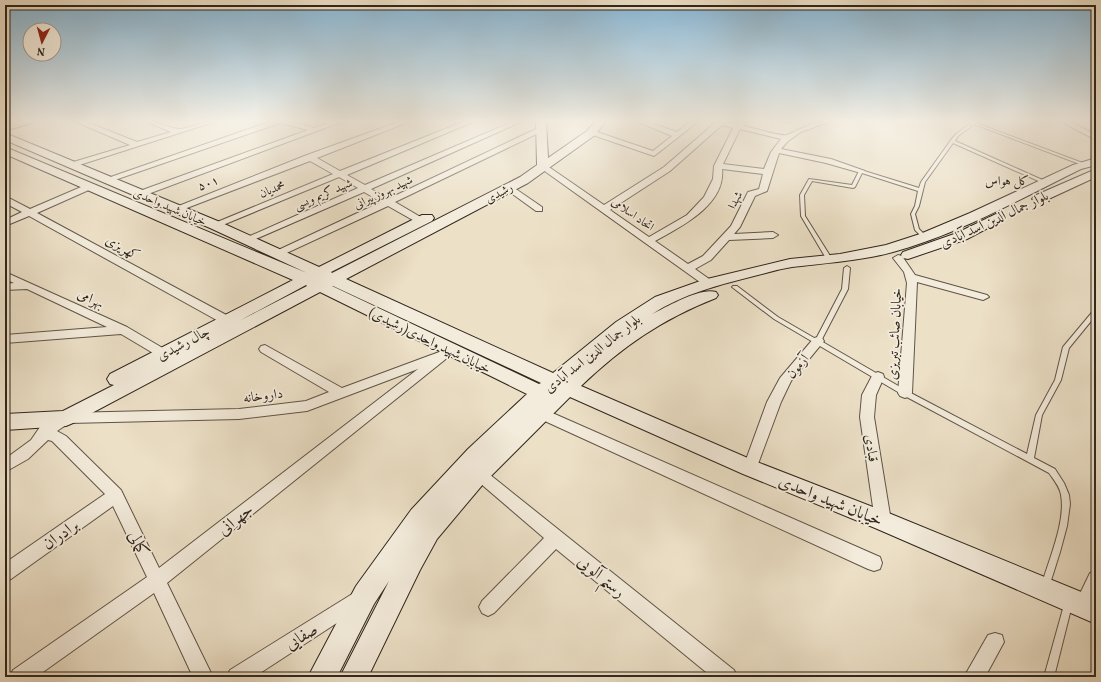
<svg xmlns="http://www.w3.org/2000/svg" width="1101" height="682" viewBox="0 0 1101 682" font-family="Vollkorn,Amiri,serif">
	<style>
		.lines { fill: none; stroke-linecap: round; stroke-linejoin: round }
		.highway-tunnel { stroke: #c6bba5; stroke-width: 15; stroke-dasharray: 15 8; stroke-linecap: butt }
		.lane-casing { stroke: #5f5447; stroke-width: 2 }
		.street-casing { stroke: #5f5447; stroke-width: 2 }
		.secondary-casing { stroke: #30261c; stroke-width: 2 }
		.primary-casing { stroke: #30261c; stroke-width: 2 }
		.lane { fill: #f3ebdb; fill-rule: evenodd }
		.street { fill: #f3ebdb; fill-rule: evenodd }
		.secondary { fill: #f3ebdb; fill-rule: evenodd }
		.primary { fill: #e6c084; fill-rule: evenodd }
		.labels { text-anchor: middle; stroke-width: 3.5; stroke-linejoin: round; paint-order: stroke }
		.far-street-label { font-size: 12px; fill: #30261c; stroke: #f3ebdb }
		.far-neighbourhood-label { font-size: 13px; fill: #30261c; stroke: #f3ebdb }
		.street-label { font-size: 14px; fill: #30261c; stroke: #f3ebdb }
		.near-street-label { font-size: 17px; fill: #30261c; stroke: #f3ebdb }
	</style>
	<rect width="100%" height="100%" fill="#ece0c7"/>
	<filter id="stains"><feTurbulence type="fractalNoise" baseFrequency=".005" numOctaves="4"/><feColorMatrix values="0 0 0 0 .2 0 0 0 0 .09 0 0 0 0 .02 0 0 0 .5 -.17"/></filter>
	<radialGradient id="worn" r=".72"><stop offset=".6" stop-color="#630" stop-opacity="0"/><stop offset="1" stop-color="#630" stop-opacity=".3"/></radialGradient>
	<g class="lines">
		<path class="highway-tunnel" d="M 5,122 L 10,121"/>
		<g class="lane-casing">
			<g id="lane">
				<path d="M 968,121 L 978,121 L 976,123 L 1088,165 L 1085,166 L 974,124 L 958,136 L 955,141 L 1047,182 L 1043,183 L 953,143 L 925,182 L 919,206 L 915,214 L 919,229 L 927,237 L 925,238 L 923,238 L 915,230 L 911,214 L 915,206 L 918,191 L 862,173 L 855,187 L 853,188 L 812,181 L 804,195 L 805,216 L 832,259 L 829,261 L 827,260 L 801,216 L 800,195 L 809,179 L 852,185 L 859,171 L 861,170 L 919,188 L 921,182 L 951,140 L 956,134 L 971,123 Z"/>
				<path d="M 847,266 L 850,268 L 848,289 L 821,341 L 907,391 L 1027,454 L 1036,415 L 1055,380 L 1063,347 L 1094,310 L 1096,309 L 1096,315 L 1069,348 L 1061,380 L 1042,415 L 1034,458 L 1055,469 L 1064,483 L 1069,495 L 1070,504 L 1067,526 L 1060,552 L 1049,587 L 1046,588 L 1043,587 L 1042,584 C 1049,559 1066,521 1061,495 C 1060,487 1054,480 1049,473 L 903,395 L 774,319 L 732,287 L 733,286 L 737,286 L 778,317 L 816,339 L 842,289 L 844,268 Z"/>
				<path d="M 1068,601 L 1071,602 L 1072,605 L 1054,677 L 1044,677 L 1064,605 L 1065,602 Z"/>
			</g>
		</g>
		<g class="street-casing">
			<g id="street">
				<path d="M 74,121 L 84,121 L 137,142 L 171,132 L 145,121 C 157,121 166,127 178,129 C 187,130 203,120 217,121 L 73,167 L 70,167 L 70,163 L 130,145 Z"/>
				<path d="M 272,121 L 288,121 L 315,128 L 334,121 L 344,121 L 140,197 L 137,196 L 137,192 L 308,130 L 280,123 L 109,182 L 103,182 L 102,180 Z"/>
				<path d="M 401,121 L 411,121 L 317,158 L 340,171 L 465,121 L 475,121 L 347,175 L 365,185 L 514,121 L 523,121 L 371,189 L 388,199 L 538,128 L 545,130 L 395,202 L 424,219 L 424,223 L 418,223 L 388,206 L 278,257 L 273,254 L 274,252 L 381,202 L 364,192 L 249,242 L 243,242 L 241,240 L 358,188 L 339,177 L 218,227 L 212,227 L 210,225 L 333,174 L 310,161 L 179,211 L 173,211 L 171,209 L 307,155 Z"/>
				<path d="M 636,121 L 645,121 L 677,132 L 691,121 L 699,121 L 654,156 L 587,133 L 594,131 L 653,151 L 672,136 Z"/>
				<path d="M 711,121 L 722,121 L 737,124 L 742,121 L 746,123 L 743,126 C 751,127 781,137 787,135 C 804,128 812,121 831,121 L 801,132 L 788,141 L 781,149 L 831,159 L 865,171 L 861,173 L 826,163 L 779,153 L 767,191 L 755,196 L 740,227 L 734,234 L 773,232 L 778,235 L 773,238 L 729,240 L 711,260 L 695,269 L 712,281 L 713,283 L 708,286 L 704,285 L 539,167 L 540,165 L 546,165 L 604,205 L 664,167 L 715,123 ZM 722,125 L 733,128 L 714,166 L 713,179 L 704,197 L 687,215 L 649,237 L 610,210 L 670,171 ZM 740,129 L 781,139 L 771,152 L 764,169 L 723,164 ZM 722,169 L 763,174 L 759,189 L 748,192 L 731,226 L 703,256 L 688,264 L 655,241 C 680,227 726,205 722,169 Z"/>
				<path d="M 782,121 L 792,121 L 788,123 Z"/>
				<path d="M 1060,121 L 1069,121 L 1096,135 L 1096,140 Z"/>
				<path d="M 88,184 L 92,187 L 91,189 L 37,213 L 230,317 L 232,320 L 230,323 L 222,323 L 29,216 L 5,226 L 5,220 L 22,212 L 5,203 L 5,196 L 30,209 Z"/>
				<path d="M 510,185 L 542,207 L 542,211 L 536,211 L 507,190 L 507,186 Z"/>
				<path d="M 898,255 L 902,256 L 915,275 L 987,295 L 989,297 L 983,300 L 917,282 L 912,393 L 910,396 L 905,398 L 900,396 L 898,393 L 907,283 L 904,272 L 893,258 Z"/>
				<path d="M 5,272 L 127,327 L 166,350 L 168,353 L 166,356 L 158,356 L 121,334 L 5,343 L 5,335 L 107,327 L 27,289 L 5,290 L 5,284 L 14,283 L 5,279 Z"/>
				<path d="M 818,337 L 822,338 L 824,341 L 791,381 L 781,402 L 755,472 L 750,474 L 745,472 L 743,468 L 767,402 L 780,378 L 814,338 Z"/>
				<path d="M 265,345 L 342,388 L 431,355 C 437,353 444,349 450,351 L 452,354 L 167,583 L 213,677 L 193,677 L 154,593 L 36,677 L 10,677 L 13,670 L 147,577 L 113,506 L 11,579 L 5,581 L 5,563 L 105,494 L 52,441 L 48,440 L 28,459 L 5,472 L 5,459 L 31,440 L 42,424 L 66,413 L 239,409 L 306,401 L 329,392 L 261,352 L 259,349 L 261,346 ZM 418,369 L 159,568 L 121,490 L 66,436 L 57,431 L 69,423 L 239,419 L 307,411 Z"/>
				<path d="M 878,372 L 883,374 L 884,377 L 876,395 L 874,417 L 891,521 L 889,526 L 883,528 L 877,526 L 875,521 L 860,417 L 862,395 L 873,374 Z"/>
				<path d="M 541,408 L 880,557 L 882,563 L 880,569 L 874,571 L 868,569 L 536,417 L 534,413 L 536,409 Z"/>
				<path d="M 479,468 L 484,470 L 734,670 L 737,677 L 712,677 L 556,549 L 494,613 L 488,616 L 482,613 L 479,607 L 482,601 L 544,538 L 474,478 L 472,474 L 474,470 Z"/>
				<path d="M 1096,571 L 1096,598 L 1089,612 L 1083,615 L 1077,612 L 1074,606 L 1090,573 Z"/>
				<path d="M 357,591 L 363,594 L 366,600 L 363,606 L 254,677 L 227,677 L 230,670 Z"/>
				<path d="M 995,633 L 1002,635 L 1004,642 L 985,677 L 964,677 L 988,635 Z"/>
			</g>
		</g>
		<g class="secondary-casing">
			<g id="secondary">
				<path d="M 536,121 L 546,121 L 548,158 L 587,131 L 596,121 L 606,121 L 595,135 L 528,183 L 346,279 L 553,373 L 616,322 L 655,297 L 703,280 L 790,259 L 840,254 L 886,245 L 920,234 L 970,213 L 1073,165 L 1096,158 L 1096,165 L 1081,169 C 1020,199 959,234 893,252 C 860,261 826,263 792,267 C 779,269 766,273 754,276 C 718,285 683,294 652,314 C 667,307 700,287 716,292 L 718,295 L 716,298 C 662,319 622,347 581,386 L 757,462 L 891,514 L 1096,598 L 1096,624 L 875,528 L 743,474 L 570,397 L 484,483 L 437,539 L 420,570 L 368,677 L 340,677 L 389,581 L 374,604 L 337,677 L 308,677 L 356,586 L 411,510 L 468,449 L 527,394 L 320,292 L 73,423 L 66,426 L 5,430 L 5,414 L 63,411 L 114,385 L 110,384 L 107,379 L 110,374 L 293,280 L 5,154 L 5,147 L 307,273 L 210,228 L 5,140 L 5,133 L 220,222 L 319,267 L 422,215 L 432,215 L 434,218 L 432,221 L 331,272 L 332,273 L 520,177 L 537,165 ZM 306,285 L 307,286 L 239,321 ZM 332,286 L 333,286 L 541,383 L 539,384 Z"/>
				<path d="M 1096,169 L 1096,177 L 1042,202 L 1038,203 L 1032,199 L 1034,196 Z"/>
				<path d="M 996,214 L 1001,215 L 1003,218 L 1001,221 L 967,239 L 908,259 L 903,258 L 901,255 L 903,252 L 957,233 Z"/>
			</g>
		</g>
		<g class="primary-casing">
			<path id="primary" d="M 16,121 L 34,121 L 32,123 L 5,131 L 5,123 Z"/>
		</g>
		<use href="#lane" class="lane"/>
		<use href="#street" class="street"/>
		<use href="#secondary" class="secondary"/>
		<use href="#primary" class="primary"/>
	</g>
	<linearGradient id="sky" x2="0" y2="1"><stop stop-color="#88b7d5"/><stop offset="0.56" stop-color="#f6f1e6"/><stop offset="1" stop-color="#f6f1e6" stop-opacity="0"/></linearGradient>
	<rect width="1101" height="216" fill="url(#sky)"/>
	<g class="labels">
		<g class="far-street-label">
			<text transform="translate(208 183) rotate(-21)" y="4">۵۰۱</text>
			<text transform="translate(272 189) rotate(-22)" y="4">محمدیان</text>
			<text transform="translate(383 192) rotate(-25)" y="4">شهید بهروز پیرانی</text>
			<text transform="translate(499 193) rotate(-28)" y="4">رشیدی</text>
			<text transform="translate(323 194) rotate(-23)" y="4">شهید کریم ویسی</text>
			<text transform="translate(735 200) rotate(-62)" y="4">شهدا</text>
			<text transform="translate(170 207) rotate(23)" y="4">خیابان شهید واحدی</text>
			<text transform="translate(633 214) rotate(35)" y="4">اتحاد اسلامی</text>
		</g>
		<g class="far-neighbourhood-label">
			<text x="1007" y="185">کل هواس</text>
		</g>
		<g class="street-label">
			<text transform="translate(994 219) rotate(-25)" y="5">بلوار جمال الدین اسد آبادی</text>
			<text transform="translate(123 247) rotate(29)" y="5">کهریزی</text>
			<text transform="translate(91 298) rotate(25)" y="5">بهرامی</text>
			<text transform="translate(894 334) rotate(-87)" y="5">خیابان صائب تبریزی</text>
			<text transform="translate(430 340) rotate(26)" y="5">خیابان شهید واحدی(رشیدی)</text>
			<text transform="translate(183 343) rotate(-28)" y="5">چال رشیدی</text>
			<text transform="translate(592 353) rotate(-38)" y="5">بلوار جمال الدین اسد آبادی</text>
			<text transform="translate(797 366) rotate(-50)" y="5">آزمون</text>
			<text transform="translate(263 395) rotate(-7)" y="5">داروخانه</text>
			<text transform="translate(872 448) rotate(81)" y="5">قبادی</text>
		</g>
		<g class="near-street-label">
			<text transform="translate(831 500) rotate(22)" y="6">خیابان شهید واحدی</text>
			<text transform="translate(235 519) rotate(-38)" y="6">جهرانی</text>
			<text transform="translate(60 534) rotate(-35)" y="6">برادران</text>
			<text transform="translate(139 543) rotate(64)" y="6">کمالی</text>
			<text transform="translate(602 576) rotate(39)" y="6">رستم آلویی</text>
			<text transform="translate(301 636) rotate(-32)" y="6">صفایی</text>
		</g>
	</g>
	<rect width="1101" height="682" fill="none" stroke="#ece0c7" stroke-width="20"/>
	<rect x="6" y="6" width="1089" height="670" fill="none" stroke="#30261c" stroke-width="2"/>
	<rect x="10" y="10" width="1081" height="662" fill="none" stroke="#30261c"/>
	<g transform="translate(42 42) rotate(186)"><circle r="19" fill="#f3ebdb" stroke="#a59c8f"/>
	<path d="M0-3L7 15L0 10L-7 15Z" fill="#8f2418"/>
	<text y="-6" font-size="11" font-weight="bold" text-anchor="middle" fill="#30261c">N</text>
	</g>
	<rect width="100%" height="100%" filter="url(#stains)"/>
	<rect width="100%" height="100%" fill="url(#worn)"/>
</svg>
